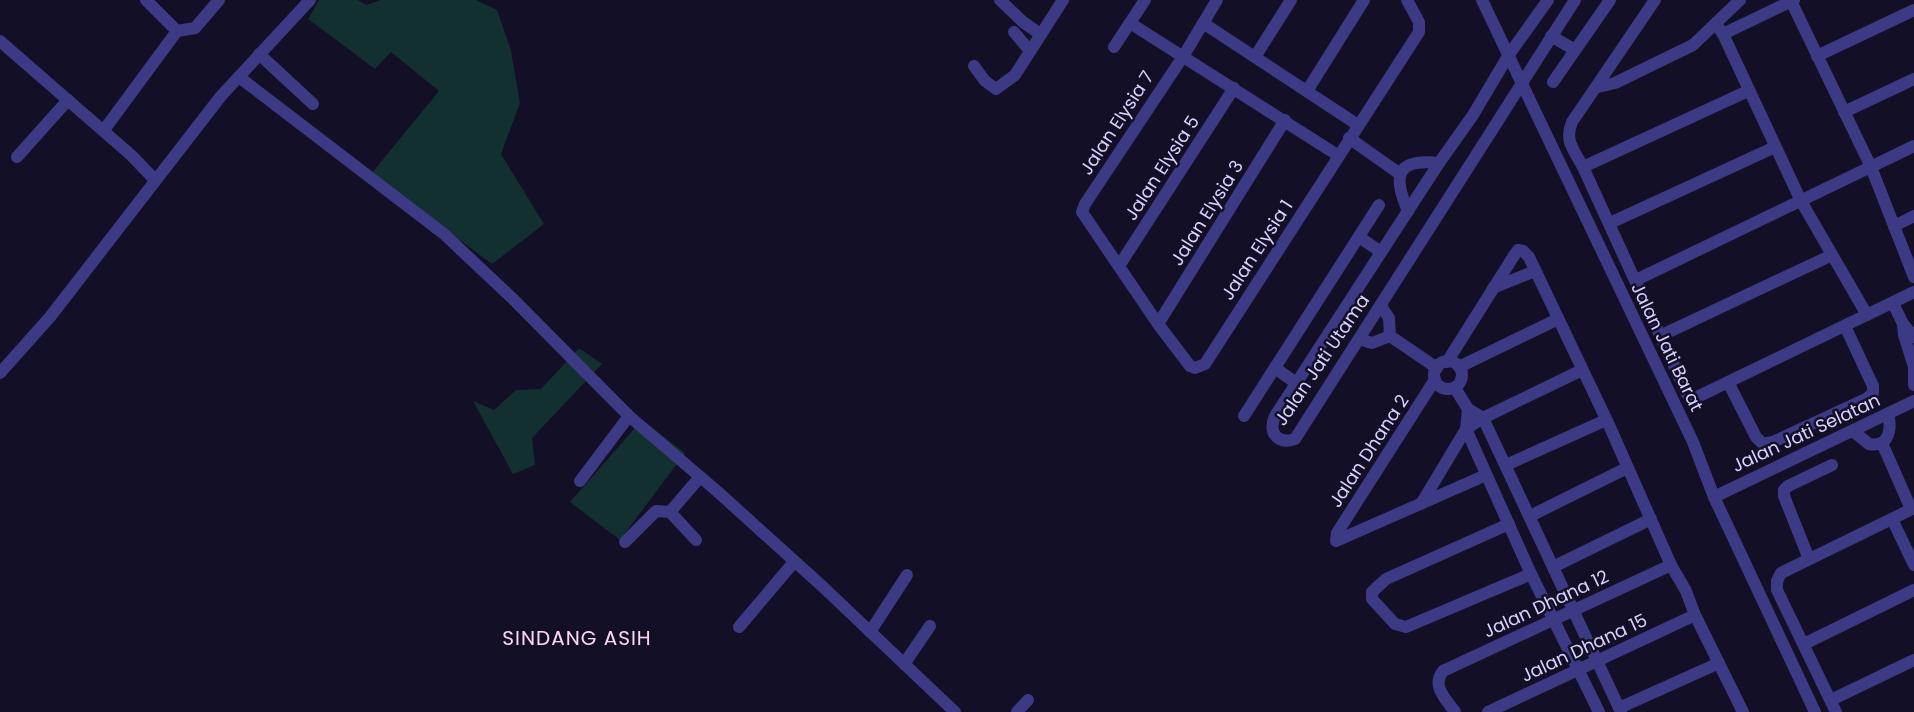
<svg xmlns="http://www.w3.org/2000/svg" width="1914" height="712" viewBox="0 0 1914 712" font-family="Poppins,sans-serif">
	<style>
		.green { fill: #12302f }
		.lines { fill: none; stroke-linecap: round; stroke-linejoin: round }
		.minor { stroke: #3d3a85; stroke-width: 12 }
		.labels { text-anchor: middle; stroke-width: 5; stroke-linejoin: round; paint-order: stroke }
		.street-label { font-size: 18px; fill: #d9d4ff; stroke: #130f26 }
		.quarter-label { font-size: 20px; letter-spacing: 1px; fill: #ffd6f0; stroke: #130f26 }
	</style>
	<rect width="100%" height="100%" fill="#130f26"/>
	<g class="green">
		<path d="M 319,0 L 358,0 L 366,5 L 381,0 L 476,0 L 497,10 L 511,51 L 520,103 L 501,154 L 544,224 L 492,264 L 371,174 L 439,91 L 391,52 L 375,69 L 308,19 Z"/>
		<path d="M 579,348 L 602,364 L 532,438 L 535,465 L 513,474 L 473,401 L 494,410 L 516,390 L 541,389 Z"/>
		<path d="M 642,420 L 685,453 L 620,540 L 570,502 Z"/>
	</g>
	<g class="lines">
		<g class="minor">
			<path d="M 1000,0 L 1023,22 L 1040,34"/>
			<path d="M 1217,0 L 1184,55 L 1085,204 L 1082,212 L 1158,324 L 1190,366 L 1195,368 L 1205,364 L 1419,32 L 1419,22 L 1407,0"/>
			<path d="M 1482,0 L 1693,442 L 1714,497 L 1815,712"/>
			<path d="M 1548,0 L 1508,56 L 1473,115 L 1439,163 L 1275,416 C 1268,432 1277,445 1295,439 L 1575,0"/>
			<path d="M 1655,0 L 1572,122 C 1564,141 1574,150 1583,167 L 1687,394 L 1695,398 L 1914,292"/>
			<path d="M 1791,1 L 1871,167 L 1914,277"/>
			<path d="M 1130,23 L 1339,156"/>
			<path d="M 1203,23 L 1358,125"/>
			<path d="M 1716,24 L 1723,34 L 1801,201 L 1867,315"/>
			<path d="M 177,31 L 195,28 L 219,0"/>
			<path d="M 1014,32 L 1030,51"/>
			<path d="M 1723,34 L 1794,0"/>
			<path d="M 1551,36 L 1575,50"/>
			<path d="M 0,41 L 131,155 L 155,180"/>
			<path d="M 1114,47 L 1145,0"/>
			<path d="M 259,54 L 313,104"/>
			<path d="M 1817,56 L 1914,10"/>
			<path d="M 1255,57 L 1291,0"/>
			<path d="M 974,66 L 985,81 L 996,89 L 1015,75 L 1063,0"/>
			<path d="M 239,77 L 444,234 L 513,299 L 629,416 L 718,492 L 822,586 L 955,712"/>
			<path d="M 1553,82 L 1610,0"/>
			<path d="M 1598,87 L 1615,83 L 1693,45 L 1740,0"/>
			<path d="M 1307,91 L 1364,0"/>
			<path d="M 1844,112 L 1914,79"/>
			<path d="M 104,130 L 177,31 L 146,0"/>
			<path d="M 1349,138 L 1400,174"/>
			<path d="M 17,157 L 68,100"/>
			<path d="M 1583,167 L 1748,91"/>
			<path d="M 1408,211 C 1393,177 1395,158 1439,163"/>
			<path d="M 1610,223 L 1775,147"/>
			<path d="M 1894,226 L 1914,216"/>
			<path d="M 1359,237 L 1381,252"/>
			<path d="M 1119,266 L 1234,88"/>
			<path d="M 1636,280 L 1914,146"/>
			<path d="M 1493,288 L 1535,271"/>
			<path d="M 1893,303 L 1903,324 L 1914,337"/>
			<path d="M 1381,306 L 1389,318 L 1390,336"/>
			<path d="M 1158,324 L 1285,120"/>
			<path d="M 1903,324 L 1904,335 L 1914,367 L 1914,385"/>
			<path d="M 1662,335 L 1832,255"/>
			<path d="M 1390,336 L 1437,368"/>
			<path d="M 1359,339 L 1372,343 L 1390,336"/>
			<circle cx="1448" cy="375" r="14"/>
			<path d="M 1447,362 L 1515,254 L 1518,250 L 1523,251 L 1529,257 L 1609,425 L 1671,565 L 1686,591 L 1695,615 L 1743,712"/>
			<path d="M 1459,367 L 1558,319"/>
			<path d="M 1275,368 L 1296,383"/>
			<path d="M 0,373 L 50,317 L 221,96 L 310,0"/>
			<path d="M 1434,381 L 1337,533 L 1336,541 L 1486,475"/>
			<path d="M 1728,382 L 1756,437 L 1763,444 L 1773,442 L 1866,399 L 1873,393 L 1873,386 L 1845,326"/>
			<path d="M 1455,388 L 1468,409 L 1483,418 L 1621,712"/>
			<path d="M 1468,409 L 1466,429 L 1531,574 L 1599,712"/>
			<path d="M 1244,416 L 1379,205"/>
			<path d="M 1853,431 L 1869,444 C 1889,448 1892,429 1888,414"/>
			<path d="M 1882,443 L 1911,509"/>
			<path d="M 1506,465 L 1606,420"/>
			<path d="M 580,481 L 629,416"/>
			<path d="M 1714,497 L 1914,401"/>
			<path d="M 1421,504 L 1466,429 L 1483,418 L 1582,370"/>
			<path d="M 670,512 L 696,540"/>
			<path d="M 1530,516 L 1627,468"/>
			<path d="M 1892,519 L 1914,565"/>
			<path d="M 1509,524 L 1386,579 L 1372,592 L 1372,599 L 1395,624 L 1406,627 L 1531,574"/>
			<path d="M 625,542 L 656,511 L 670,512 L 700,477"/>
			<path d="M 1809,559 L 1784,496 L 1784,490 L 1788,486 L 1832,465"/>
			<path d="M 1553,567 L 1651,519"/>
			<path d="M 739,627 L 794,562"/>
			<path d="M 870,632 L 907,575"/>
			<path d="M 1804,644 L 1914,590"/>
			<path d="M 904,664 L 930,626"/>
			<path d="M 1831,700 L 1914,660"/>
			<path d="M 1619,708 L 1719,663"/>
			<path d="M 1017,712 L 1028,700"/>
			<path d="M 1455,712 C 1446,699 1431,686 1443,671 L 1671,565"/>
			<path d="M 1488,712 L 1695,615"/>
			<path d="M 1836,712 L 1777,590 L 1777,581 L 1781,573 L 1914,508"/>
		</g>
	</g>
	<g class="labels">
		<g class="street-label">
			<text transform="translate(1117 123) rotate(-57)" y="6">Jalan Elysia 7</text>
			<text transform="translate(1162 168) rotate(-57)" y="6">Jalan Elysia 5</text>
			<text transform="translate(1207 213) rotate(-58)" y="6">Jalan Elysia 3</text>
			<text transform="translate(1257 250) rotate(-57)" y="6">Jalan Elysia 1</text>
			<text transform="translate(1667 347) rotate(64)" y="6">Jalan Jati Barat</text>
			<text transform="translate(1322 360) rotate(-56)" y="6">Jalan Jati Utama</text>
			<text transform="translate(1806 433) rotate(-25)" y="6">Jalan Jati Selatan</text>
			<text transform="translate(1369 451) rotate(-57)" y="6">Jalan Dhana 2</text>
			<text transform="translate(1546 604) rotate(-25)" y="6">Jalan Dhana 12</text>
			<text transform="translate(1584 648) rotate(-25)" y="6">Jalan Dhana 15</text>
		</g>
		<g class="quarter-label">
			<text x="577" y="645">SINDANG ASIH</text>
		</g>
	</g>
</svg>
